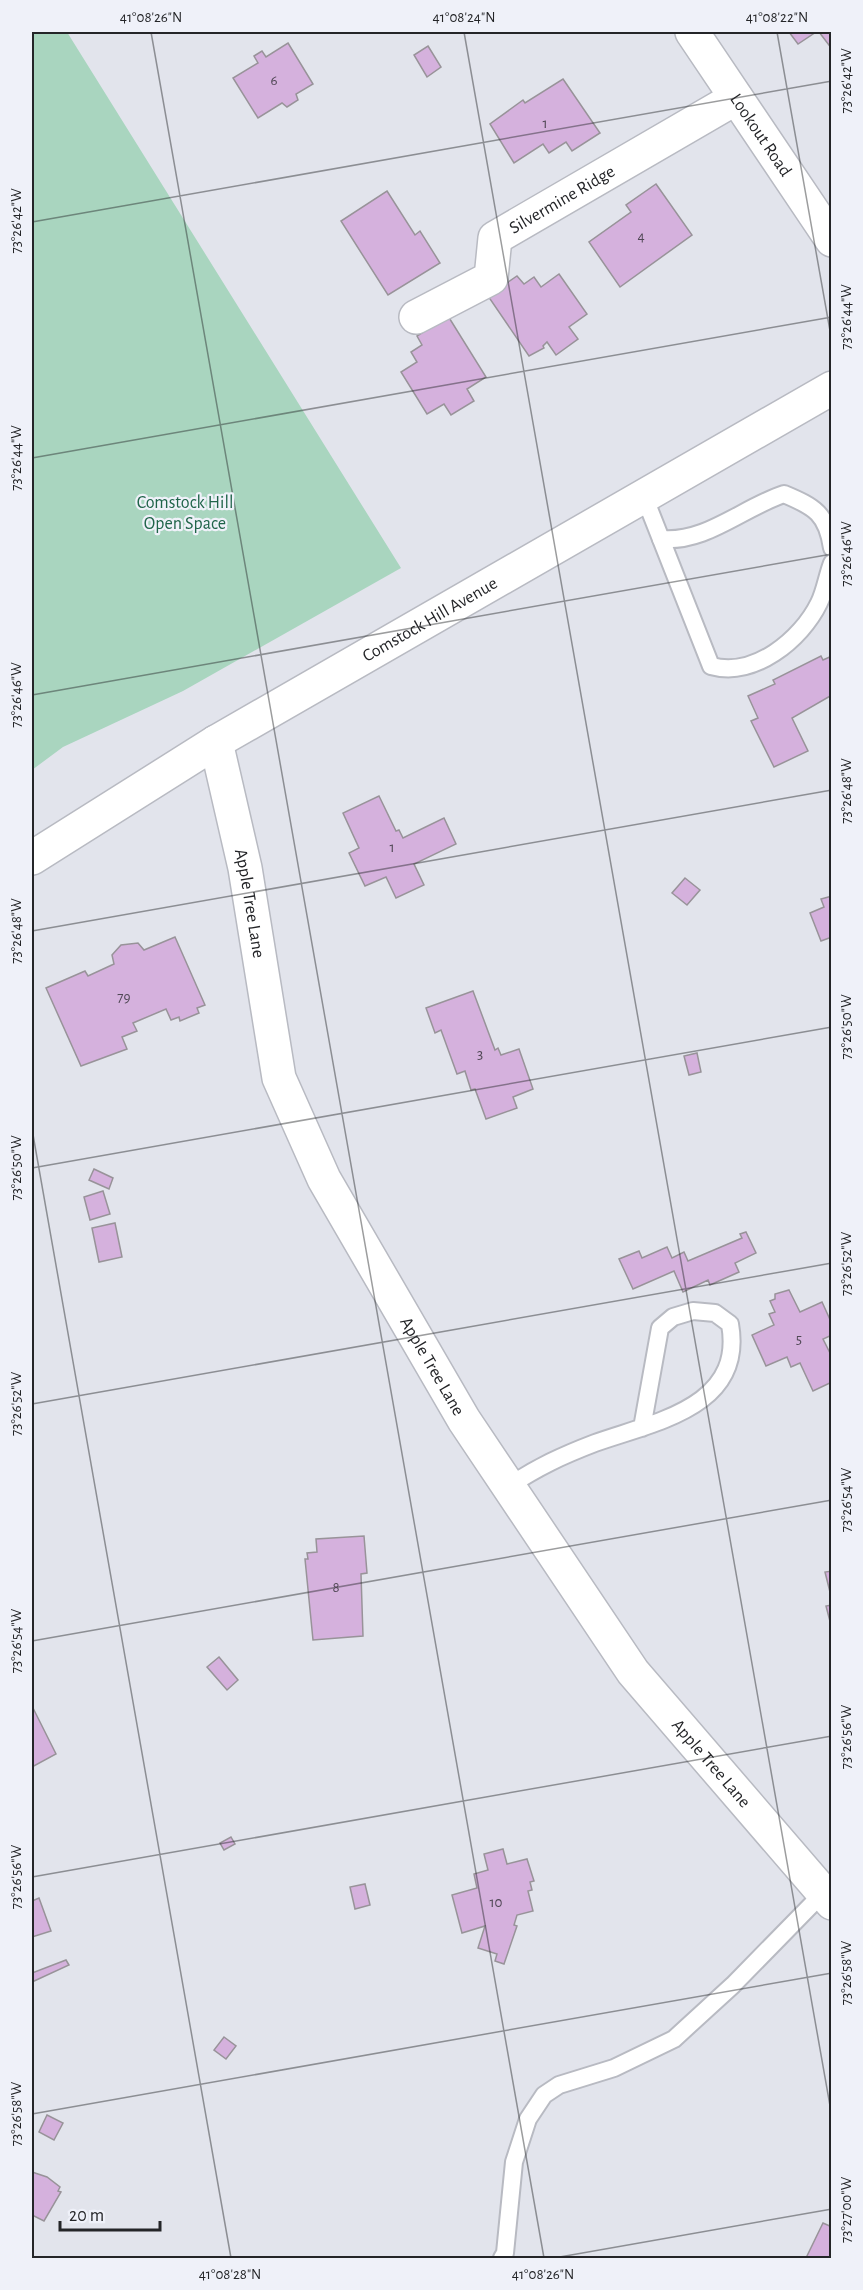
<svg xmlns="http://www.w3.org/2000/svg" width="863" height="2290" viewBox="0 0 863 2290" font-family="'Alegreya Sans',sans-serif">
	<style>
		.green { fill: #a9d5bf }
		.building { fill: #d5b1dd; stroke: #989399; stroke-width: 1.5 }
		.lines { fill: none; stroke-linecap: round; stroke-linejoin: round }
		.lane-casing { stroke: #b8bac2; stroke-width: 20 }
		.street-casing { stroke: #b8bac2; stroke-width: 36 }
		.lane { stroke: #fff; stroke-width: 16 }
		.street { stroke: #fff; stroke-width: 33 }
		.ticks { fill: none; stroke: #242528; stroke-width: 1.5; stroke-opacity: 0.45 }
		.labels { text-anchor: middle; stroke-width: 4.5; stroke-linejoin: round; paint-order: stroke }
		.number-label { font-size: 15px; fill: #504855 }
		.street-label { font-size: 18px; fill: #242528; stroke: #eff1f9 }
		.park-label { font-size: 18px; fill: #1f6449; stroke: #eff1f9 }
		.neatline { fill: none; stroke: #242528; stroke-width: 2 }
		.ticks-label { font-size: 15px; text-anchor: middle; fill: #242528 }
	</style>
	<rect width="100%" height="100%" fill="#e2e4ec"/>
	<path class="green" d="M 32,32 L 67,32 L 401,568 L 183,691 L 63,747 L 32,770 Z"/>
	<g class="building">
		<path d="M 789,32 L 816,32 L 798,44 Z"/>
		<path d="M 819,32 L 832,32 L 832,49 Z"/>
		<path d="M 288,43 L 313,84 L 296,94 L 298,100 L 287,107 L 282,103 L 258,118 L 233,78 L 258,63 L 254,56 L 262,51 L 266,57 Z"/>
		<path d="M 428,46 L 441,67 L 427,77 L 414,55 Z"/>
		<path d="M 563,79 L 600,133 L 572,151 L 566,142 L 549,153 L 543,144 L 514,163 L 490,124 L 523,100 L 525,103 Z"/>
		<path d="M 656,184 L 692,235 L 620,287 L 589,242 L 631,212 L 626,205 Z"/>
		<path d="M 387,191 L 415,235 L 420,231 L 440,263 L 388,295 L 341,221 Z"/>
		<path d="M 559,274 L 587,314 L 569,327 L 578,339 L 556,355 L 547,342 L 543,346 L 544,348 L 529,356 L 488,296 L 517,276 L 524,284 L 534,277 L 541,287 Z"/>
		<path d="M 448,316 L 486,377 L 467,389 L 474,401 L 451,415 L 444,404 L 427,414 L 401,372 L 417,362 L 411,352 L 422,345 L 417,336 Z"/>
		<path d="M 821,656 L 823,660 L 832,656 L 832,695 L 792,718 L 808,751 L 774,767 L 751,721 L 758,718 L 748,696 L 775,684 L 773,680 Z"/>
		<path d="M 379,796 L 396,831 L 399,830 L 403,838 L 444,818 L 456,844 L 414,864 L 424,885 L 396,898 L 386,877 L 365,886 L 349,853 L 359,848 L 343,813 Z"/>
		<path d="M 685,878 L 700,890 L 687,905 L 672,893 Z"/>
		<path d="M 832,896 L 832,937 L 821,941 L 810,913 L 824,907 L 821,899 Z"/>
		<path d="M 175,937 L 205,1005 L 197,1008 L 199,1013 L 180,1021 L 179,1017 L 171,1020 L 166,1009 L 133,1023 L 137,1031 L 122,1037 L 127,1049 L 81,1066 L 46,988 L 85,971 L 88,976 L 114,964 L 112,955 L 121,945 L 138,943 L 144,950 Z"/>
		<path d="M 473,991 L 495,1050 L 498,1048 L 501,1055 L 519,1049 L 533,1089 L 513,1097 L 517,1108 L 486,1119 L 475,1089 L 471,1090 L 465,1071 L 457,1074 L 441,1030 L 435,1033 L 426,1008 Z"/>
		<path d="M 697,1053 L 701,1072 L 689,1075 L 684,1056 Z"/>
		<path d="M 94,1169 L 113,1178 L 109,1189 L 89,1180 Z"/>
		<path d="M 103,1191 L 110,1214 L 90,1220 L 84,1197 Z"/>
		<path d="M 115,1223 L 122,1257 L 99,1262 L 92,1228 Z"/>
		<path d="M 746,1232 L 756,1253 L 735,1263 L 739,1272 L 710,1285 L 708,1280 L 683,1292 L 674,1271 L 633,1289 L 619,1259 L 639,1251 L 642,1258 L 667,1247 L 672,1258 L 684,1252 L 688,1261 L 742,1238 L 740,1234 Z"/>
		<path d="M 789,1290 L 800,1312 L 822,1302 L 832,1324 L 832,1335 L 823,1339 L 832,1357 L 832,1382 L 813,1391 L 800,1363 L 791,1367 L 787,1357 L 766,1366 L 752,1335 L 774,1325 L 769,1314 L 775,1312 L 770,1301 L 775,1299 L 775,1294 Z"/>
		<path d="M 364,1536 L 367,1573 L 361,1574 L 363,1636 L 313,1640 L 305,1559 L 308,1559 L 307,1553 L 317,1552 L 316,1539 Z"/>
		<path d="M 832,1571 L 832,1600 L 825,1572 Z"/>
		<path d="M 832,1605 L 832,1629 L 826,1606 Z"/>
		<path d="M 219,1657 L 238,1680 L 227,1690 L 207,1667 Z"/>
		<path d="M 32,1706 L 56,1754 L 32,1767 Z"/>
		<path d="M 231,1837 L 235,1844 L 224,1850 L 220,1843 Z"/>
		<path d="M 503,1849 L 507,1864 L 527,1859 L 534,1881 L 530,1882 L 532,1890 L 528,1891 L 533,1911 L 517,1915 L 514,1925 L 517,1926 L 504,1964 L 495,1961 L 497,1954 L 478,1948 L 485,1926 L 462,1933 L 452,1895 L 477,1888 L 474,1874 L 488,1870 L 484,1854 Z"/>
		<path d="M 365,1884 L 370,1905 L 355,1909 L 350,1887 Z"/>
		<path d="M 39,1898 L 51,1931 L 32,1937 L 32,1901 Z"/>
		<path d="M 66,1960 L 69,1965 L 32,1982 L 32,1973 Z"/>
		<path d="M 224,2037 L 236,2046 L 226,2059 L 214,2050 Z"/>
		<path d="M 47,2115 L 63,2123 L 54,2140 L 39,2132 Z"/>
		<path d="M 32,2172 L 47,2177 L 60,2187 L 58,2191 L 61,2192 L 44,2221 L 32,2215 Z"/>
		<path d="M 823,2223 L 832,2227 L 832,2258 L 806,2258 Z"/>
	</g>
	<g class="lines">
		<g class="lane-casing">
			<g id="lane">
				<path d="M 644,496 L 711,666 C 754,678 801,640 819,603 C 825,591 827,576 832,563"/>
				<path d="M 661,539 C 706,543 742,508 784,494 C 815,507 827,514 832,548"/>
				<path d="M 509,1486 C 538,1467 561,1456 595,1443 C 653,1422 745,1408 730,1324 L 715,1313 L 693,1311 L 673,1317 L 660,1328 L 642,1428"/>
				<path d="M 502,2258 L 505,2253 L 514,2162 L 528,2119 L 544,2095 L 559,2085 L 614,2068 L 674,2039 L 733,1985 L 822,1894"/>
			</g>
		</g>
		<g class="street-casing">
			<g id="street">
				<path id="s1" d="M 692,32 L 832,240"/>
				<path id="s2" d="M 416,317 L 491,278 L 495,238 L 736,98"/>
				<path id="s3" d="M 216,742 L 245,868 L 279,1078 L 324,1179 L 464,1420 L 633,1672 L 832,1903"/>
				<path id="s4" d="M 32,858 L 216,742 L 832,388"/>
			</g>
		</g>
		<use href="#lane" class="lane"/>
		<use href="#street" class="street"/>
	</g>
	<path class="ticks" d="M 151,32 L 544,2258M 464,32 L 832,2117M 777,32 L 832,342M 32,222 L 832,81M 32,458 L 832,317M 32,695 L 832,554M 32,931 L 832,790M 32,1129 L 231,2258M 32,1168 L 832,1027M 32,1404 L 832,1263M 32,1641 L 832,1500M 32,1877 L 832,1736M 32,2114 L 832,1973M 554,2258 L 832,2209"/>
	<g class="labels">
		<g class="number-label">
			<text x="274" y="85">6</text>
			<text x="545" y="128">1</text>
			<text x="641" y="241">4</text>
			<text x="392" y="852">1</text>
			<text x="124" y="1002">79</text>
			<text x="480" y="1059">3</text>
			<text x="799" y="1344">5</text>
			<text x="336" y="1592">8</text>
			<text x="496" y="1907">10</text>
		</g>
		<g class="street-label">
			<text dy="6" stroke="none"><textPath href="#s1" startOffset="124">Lookout Road</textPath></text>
			<text dy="6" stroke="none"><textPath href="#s2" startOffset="202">Silvermine Ridge</textPath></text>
			<text dy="6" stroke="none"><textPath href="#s4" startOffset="464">Comstock Hill Avenue</textPath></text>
			<text dy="6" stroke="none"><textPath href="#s3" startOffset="165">Apple Tree Lane</textPath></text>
			<text dy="6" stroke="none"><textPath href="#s3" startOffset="669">Apple Tree Lane</textPath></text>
			<text dy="6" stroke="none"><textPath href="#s3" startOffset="1155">Apple Tree Lane</textPath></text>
		</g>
		<g class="park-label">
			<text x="185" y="508">Comstock Hill<tspan x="185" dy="21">Open Space</tspan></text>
		</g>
	</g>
	<rect width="863" height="2290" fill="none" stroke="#eff1f9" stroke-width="66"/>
	<path d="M60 2221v9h100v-9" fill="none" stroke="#242528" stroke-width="3"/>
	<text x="69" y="2221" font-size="18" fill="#242528" stroke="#eff1f9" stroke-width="4.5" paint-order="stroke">20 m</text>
	<rect x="33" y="33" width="797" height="2224" class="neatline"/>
	<g class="ticks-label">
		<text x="151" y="22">41°08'26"N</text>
		<text x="464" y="22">41°08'24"N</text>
		<text x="777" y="22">41°08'22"N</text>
		<text transform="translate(846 81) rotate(-90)" y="5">73°26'42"W</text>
		<text transform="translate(16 221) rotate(-90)" y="5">73°26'42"W</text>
		<text transform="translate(846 317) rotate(-90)" y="5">73°26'44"W</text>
		<text transform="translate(16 458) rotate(-90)" y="5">73°26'44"W</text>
		<text transform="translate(846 554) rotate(-90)" y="5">73°26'46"W</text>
		<text transform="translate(16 695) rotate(-90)" y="5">73°26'46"W</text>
		<text transform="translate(846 791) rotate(-90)" y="5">73°26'48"W</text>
		<text transform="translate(16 931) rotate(-90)" y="5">73°26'48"W</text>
		<text transform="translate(846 1027) rotate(-90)" y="5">73°26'50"W</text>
		<text transform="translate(16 1168) rotate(-90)" y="5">73°26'50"W</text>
		<text transform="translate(846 1264) rotate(-90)" y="5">73°26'52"W</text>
		<text transform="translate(16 1404) rotate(-90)" y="5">73°26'52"W</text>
		<text transform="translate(846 1500) rotate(-90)" y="5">73°26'54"W</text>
		<text transform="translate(16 1641) rotate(-90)" y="5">73°26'54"W</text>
		<text transform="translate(846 1737) rotate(-90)" y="5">73°26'56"W</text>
		<text transform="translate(16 1877) rotate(-90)" y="5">73°26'56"W</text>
		<text transform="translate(846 1973) rotate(-90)" y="5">73°26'58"W</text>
		<text transform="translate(16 2114) rotate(-90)" y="5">73°26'58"W</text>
		<text transform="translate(846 2210) rotate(-90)" y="5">73°27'00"W</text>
		<text x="230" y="2279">41°08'28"N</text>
		<text x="543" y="2279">41°08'26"N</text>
	</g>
</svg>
